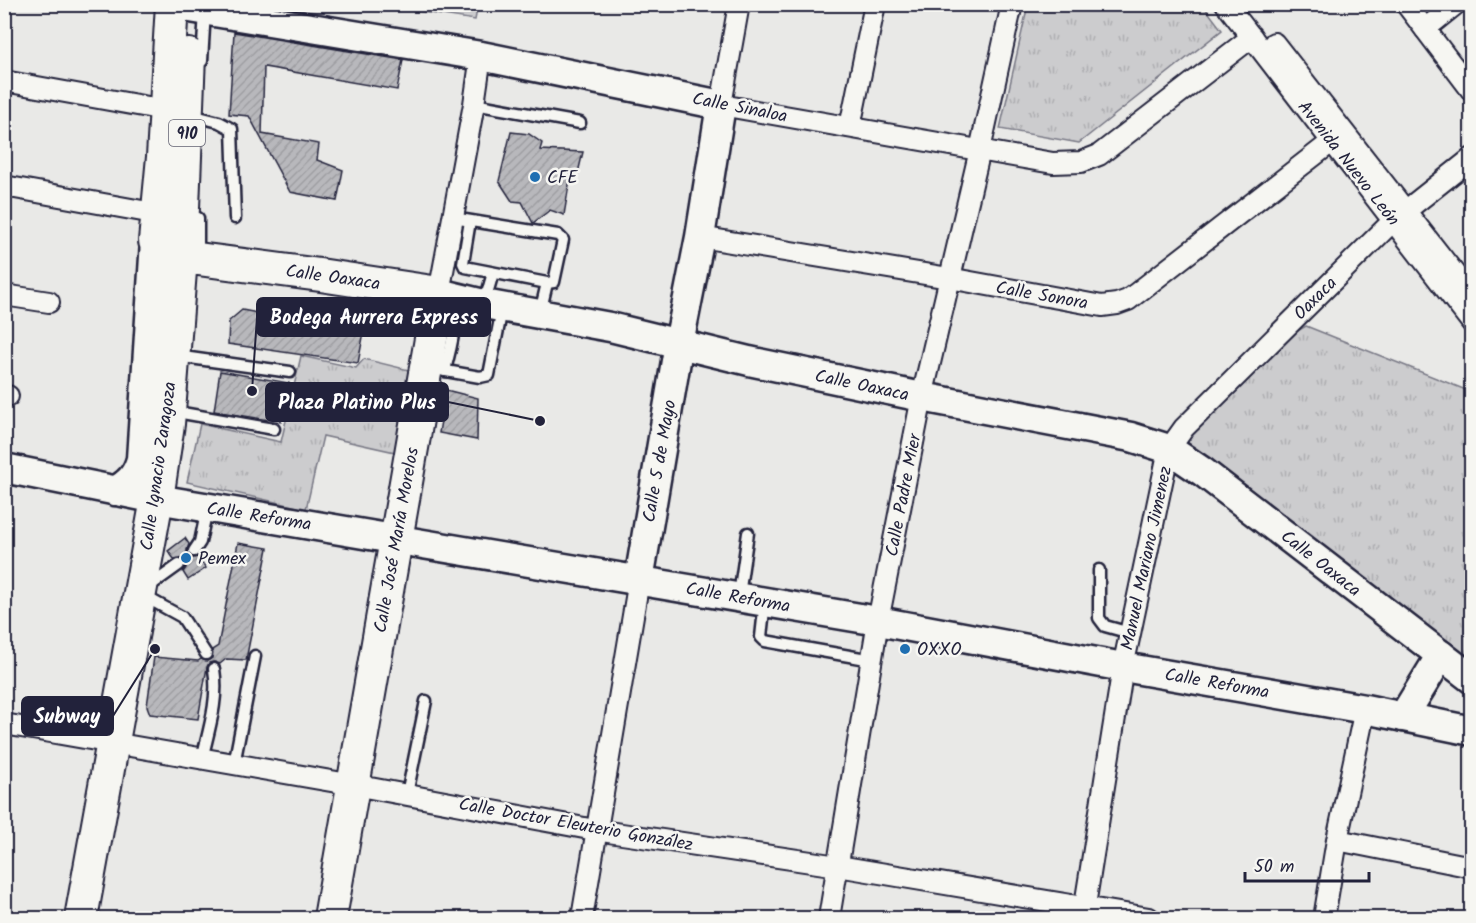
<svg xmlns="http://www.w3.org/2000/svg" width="1476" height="923" viewBox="0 0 1476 923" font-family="Kalam,sans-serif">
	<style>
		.grass { fill: #ccccce; stroke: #777784; stroke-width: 1.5 }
		.park { fill: url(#park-tufts); stroke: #777784; stroke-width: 1.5 }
		.building { fill: url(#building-hatch); stroke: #22223b; stroke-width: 1.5 }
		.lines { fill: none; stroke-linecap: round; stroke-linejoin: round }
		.lane-casing { stroke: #22223b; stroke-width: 15 }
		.street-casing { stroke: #22223b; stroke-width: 24 }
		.secondary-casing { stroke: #22223b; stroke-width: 33 }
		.primary-casing { stroke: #22223b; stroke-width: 36 }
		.lane { stroke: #f6f6f2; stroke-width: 10 }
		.street { stroke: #f6f6f2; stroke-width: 20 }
		.secondary { stroke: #f6f6f2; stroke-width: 28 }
		.primary { stroke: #f6f6f2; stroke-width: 32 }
		.poi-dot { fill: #1f6fb2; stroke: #f6f6f2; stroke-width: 2 }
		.labels { text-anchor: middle; stroke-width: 5; stroke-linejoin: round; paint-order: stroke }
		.shield { fill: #f6f6f2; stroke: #626272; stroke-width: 1.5 }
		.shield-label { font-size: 16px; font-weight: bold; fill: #22223b }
		.street-label { font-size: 18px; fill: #22223b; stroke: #f6f6f2 }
		.poi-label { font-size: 18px; fill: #22223b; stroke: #f6f6f2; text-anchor: start }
		.leader { fill: none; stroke: #22223b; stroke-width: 2 }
		.callout-dot { fill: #22223b; stroke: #f6f6f2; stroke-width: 2 }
		.callout { fill: #22223b; stroke: #22223b; stroke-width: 2 }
		.callout-label { font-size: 20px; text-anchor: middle; font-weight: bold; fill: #fff }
	</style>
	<defs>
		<pattern id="park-tufts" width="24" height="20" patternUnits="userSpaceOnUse" patternTransform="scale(1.5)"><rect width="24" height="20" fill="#ccccce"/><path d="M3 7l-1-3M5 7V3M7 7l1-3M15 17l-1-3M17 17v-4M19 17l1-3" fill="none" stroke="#afafb2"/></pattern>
		<pattern id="building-hatch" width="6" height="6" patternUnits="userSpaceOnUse" patternTransform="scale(1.5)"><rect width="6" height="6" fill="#b8b8bc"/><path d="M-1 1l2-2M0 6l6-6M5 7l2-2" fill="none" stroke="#9e9ea2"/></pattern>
	</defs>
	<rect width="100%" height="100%" fill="#e9e9e7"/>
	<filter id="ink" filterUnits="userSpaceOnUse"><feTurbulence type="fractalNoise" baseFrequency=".0167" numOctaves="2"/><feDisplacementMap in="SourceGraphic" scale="12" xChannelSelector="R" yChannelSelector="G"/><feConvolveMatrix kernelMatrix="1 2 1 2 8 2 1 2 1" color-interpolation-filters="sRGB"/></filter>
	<g filter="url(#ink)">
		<path class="grass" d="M 376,5 L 478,5 L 475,20 Z"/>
		<g class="park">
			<path d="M 1028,5 L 1203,5 L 1222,30 L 1079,143 L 1000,129 Z"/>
			<path d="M 1306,326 L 1471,392 L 1471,659 L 1186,442 L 1188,432 L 1294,333 Z"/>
			<path d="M 301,356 L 356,368 L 364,359 L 413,371 L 395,452 L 323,436 L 306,509 L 187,482 L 200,424 L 281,442 Z"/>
		</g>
		<g class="building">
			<path d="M 234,32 L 403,60 L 397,90 L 264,67 L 262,134 L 319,144 L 317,160 L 343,170 L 337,201 L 290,192 L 249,116 L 229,114 Z"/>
			<path d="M 511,132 L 529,134 L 542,143 L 540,150 L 583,152 L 578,173 L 571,173 L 564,215 L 550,210 L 533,223 L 522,202 L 512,201 L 499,181 Z"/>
			<path d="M 242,310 L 283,318 L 283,320 L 364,332 L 358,363 L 228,344 L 229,321 Z"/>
			<path d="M 220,371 L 289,383 L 281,422 L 214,411 Z"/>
			<path d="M 446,390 L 478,398 L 477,440 L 439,433 Z"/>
			<path d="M 185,538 L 189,544 L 187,550 L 188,555 L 193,558 L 198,557 L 206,568 L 188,580 L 183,572 L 186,568 L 185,561 L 182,558 L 174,559 L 168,551 Z"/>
			<path d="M 238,543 L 268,548 L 246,660 L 226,659 L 220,664 L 214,662 L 209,663 L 207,667 L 198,719 L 150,714 L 147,706 L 154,657 L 198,661 L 201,659 L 207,661 L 212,658 L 212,650 L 218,646 Z"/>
		</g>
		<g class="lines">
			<g class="lane-casing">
				<g id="lane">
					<path d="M 202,61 L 205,11"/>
					<path d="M 474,104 L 580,123"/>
					<path d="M 191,115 L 219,122 L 232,129 L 235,218"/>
					<path d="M 453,218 L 558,235 L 563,240 L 554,282 L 547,283 L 465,267 L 463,263 L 470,221"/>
					<path d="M 198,256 L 198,218"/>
					<path d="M 484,304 L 493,273"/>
					<path d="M 540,313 L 547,283"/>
					<path d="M 176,356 L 290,372"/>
					<path d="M 429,368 L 480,377 L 489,375 L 502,309"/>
					<path d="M 445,371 C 449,350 463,316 445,300"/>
					<path d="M 171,411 L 274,429"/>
					<path d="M 194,551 L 200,542 L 207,509"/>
					<path d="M 1099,570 L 1099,618 L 1105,626 L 1130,633"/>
					<path d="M 147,588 L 179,565"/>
					<path d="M 142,595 L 182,617 L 206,654"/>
					<path d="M 739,595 L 748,533"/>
					<path d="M 765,601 L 761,637 L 765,641 L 872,660"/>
					<path d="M 202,759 C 209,729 219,699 214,669"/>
					<path d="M 234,764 L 255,656"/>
					<path d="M 407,794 L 426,701"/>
				</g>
			</g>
			<g class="street-casing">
				<g id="street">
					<path d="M 739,4 L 721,105 L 1053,163 L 1081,162 L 1099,155 L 1252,37"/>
					<path d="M 1226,4 L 1472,323"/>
					<path d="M 1406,4 L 1472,91"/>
					<path d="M 1425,29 L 1456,4"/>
					<path d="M 1274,43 L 1472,296"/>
					<path d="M 4,81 L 176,112"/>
					<path d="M 850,127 L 875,4"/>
					<path d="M 4,186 L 159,214"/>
					<path d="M 700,237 L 949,278 L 1102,306 L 1117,304 L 1128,300 L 1343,133"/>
					<path d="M 439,293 L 474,104 L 481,56"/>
					<path d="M 4,295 L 49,302"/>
					<path d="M 4,396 L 8,396"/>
					<path d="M 4,724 L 354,785 L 595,830 L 838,866 L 1149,918"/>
					<path d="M 1337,840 L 1472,867"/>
					<path d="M 582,918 L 639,580"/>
					<path d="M 829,918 L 878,621 L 922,397 L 980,150 L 1012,4"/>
					<path d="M 1083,918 L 1123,667 L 1169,449 L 1184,428 L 1394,220 L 1472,158"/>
					<path d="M 1324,918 L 1337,840 L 1365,709"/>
				</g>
			</g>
			<g class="secondary-casing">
				<g id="secondary">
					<path d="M 190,8 L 481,56 L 721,105 L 700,237 L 679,343 L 639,580"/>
					<path d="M 439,293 L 484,304 L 610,327 L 749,361 L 922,397 L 1131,437 L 1169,449 L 1203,472 L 1472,679"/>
					<path d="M 4,468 L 157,499 L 878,621 L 1123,667 L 1365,709 L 1472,731"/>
					<path d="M 115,491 C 129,483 137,475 141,459 L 155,241"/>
					<path d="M 1403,717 L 1441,655"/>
				</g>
			</g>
			<g class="primary-casing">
				<g id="primary">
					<path d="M 172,4 L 163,157 L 155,241 L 166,256 L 171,258 L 198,259 L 320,275 L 439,293 L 330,918"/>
					<path d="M 81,918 L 157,499 L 168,424 L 181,258 L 189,55"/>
				</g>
			</g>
			<use href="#lane" class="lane"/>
			<use href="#street" class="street"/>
			<use href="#secondary" class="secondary"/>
			<use href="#primary" class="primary"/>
		</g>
	</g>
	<g class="poi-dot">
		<circle cx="535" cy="177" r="6"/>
		<circle cx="186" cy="558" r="6"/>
		<circle cx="905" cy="649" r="6"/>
	</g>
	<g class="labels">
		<rect class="shield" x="169" y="120" width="36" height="26" rx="4.5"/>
		<g class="shield-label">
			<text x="187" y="139">910</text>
		</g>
		<g class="street-label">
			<text transform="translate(740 107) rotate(11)" y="6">Calle Sinaloa</text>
			<text transform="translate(1349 163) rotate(52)" y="6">Avenida Nuevo León</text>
			<text transform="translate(333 277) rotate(8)" y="6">Calle Oaxaca</text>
			<text transform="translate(1042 295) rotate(10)" y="6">Calle Sonora</text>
			<text transform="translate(1315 298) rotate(-45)" y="6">Oaxaca</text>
			<text transform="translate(862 385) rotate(12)" y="6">Calle Oaxaca</text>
			<text transform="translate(659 461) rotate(-80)" y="6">Calle 5 de Mayo</text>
			<text transform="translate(158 466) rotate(-82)" y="6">Calle Ignacio Zaragoza</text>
			<text transform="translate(903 495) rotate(-79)" y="6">Calle Padre Mier</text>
			<text transform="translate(259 516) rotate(9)" y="6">Calle Reforma</text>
			<text transform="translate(396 540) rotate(-80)" y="6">Calle José María Morelos</text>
			<text transform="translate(1146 558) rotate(-78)" y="6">Manuel Mariano Jimenez</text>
			<text transform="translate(1321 563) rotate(38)" y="6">Calle Oaxaca</text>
			<text transform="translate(738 597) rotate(10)" y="6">Calle Reforma</text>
			<text transform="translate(1217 683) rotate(10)" y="6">Calle Reforma</text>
			<text transform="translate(576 824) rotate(10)" y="6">Calle Doctor Eleuterio González</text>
		</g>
		<g class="poi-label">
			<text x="547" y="183">CFE</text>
			<text x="198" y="564">Pemex</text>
			<text x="917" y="655">OXXO</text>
		</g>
	</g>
	<path class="leader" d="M252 391L257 317M540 421L448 402M155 649L113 716"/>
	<g class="callout-dot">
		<circle cx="252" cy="391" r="6"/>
		<circle cx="540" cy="421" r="6"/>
		<circle cx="155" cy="649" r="6"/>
	</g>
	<g class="callout">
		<rect x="257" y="298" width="233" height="38" rx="6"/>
		<rect x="266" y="383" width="182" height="38" rx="6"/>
		<rect x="22" y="697" width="91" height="38" rx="6"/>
	</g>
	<g class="callout-label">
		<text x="374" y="324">Bodega Aurrera Express</text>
		<text x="357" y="409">Plaza Platino Plus</text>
		<text x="67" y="723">Subway</text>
	</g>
	<rect width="1476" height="923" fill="none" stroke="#f6f6f2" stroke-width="24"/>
	<rect x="12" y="12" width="1452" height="899" fill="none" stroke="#22223b" stroke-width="2" filter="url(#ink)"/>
	<path d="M1245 872v9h124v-9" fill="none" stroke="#22223b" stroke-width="3"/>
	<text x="1254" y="872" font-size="18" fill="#22223b" stroke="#f6f6f2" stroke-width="4.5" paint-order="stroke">50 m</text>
</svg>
